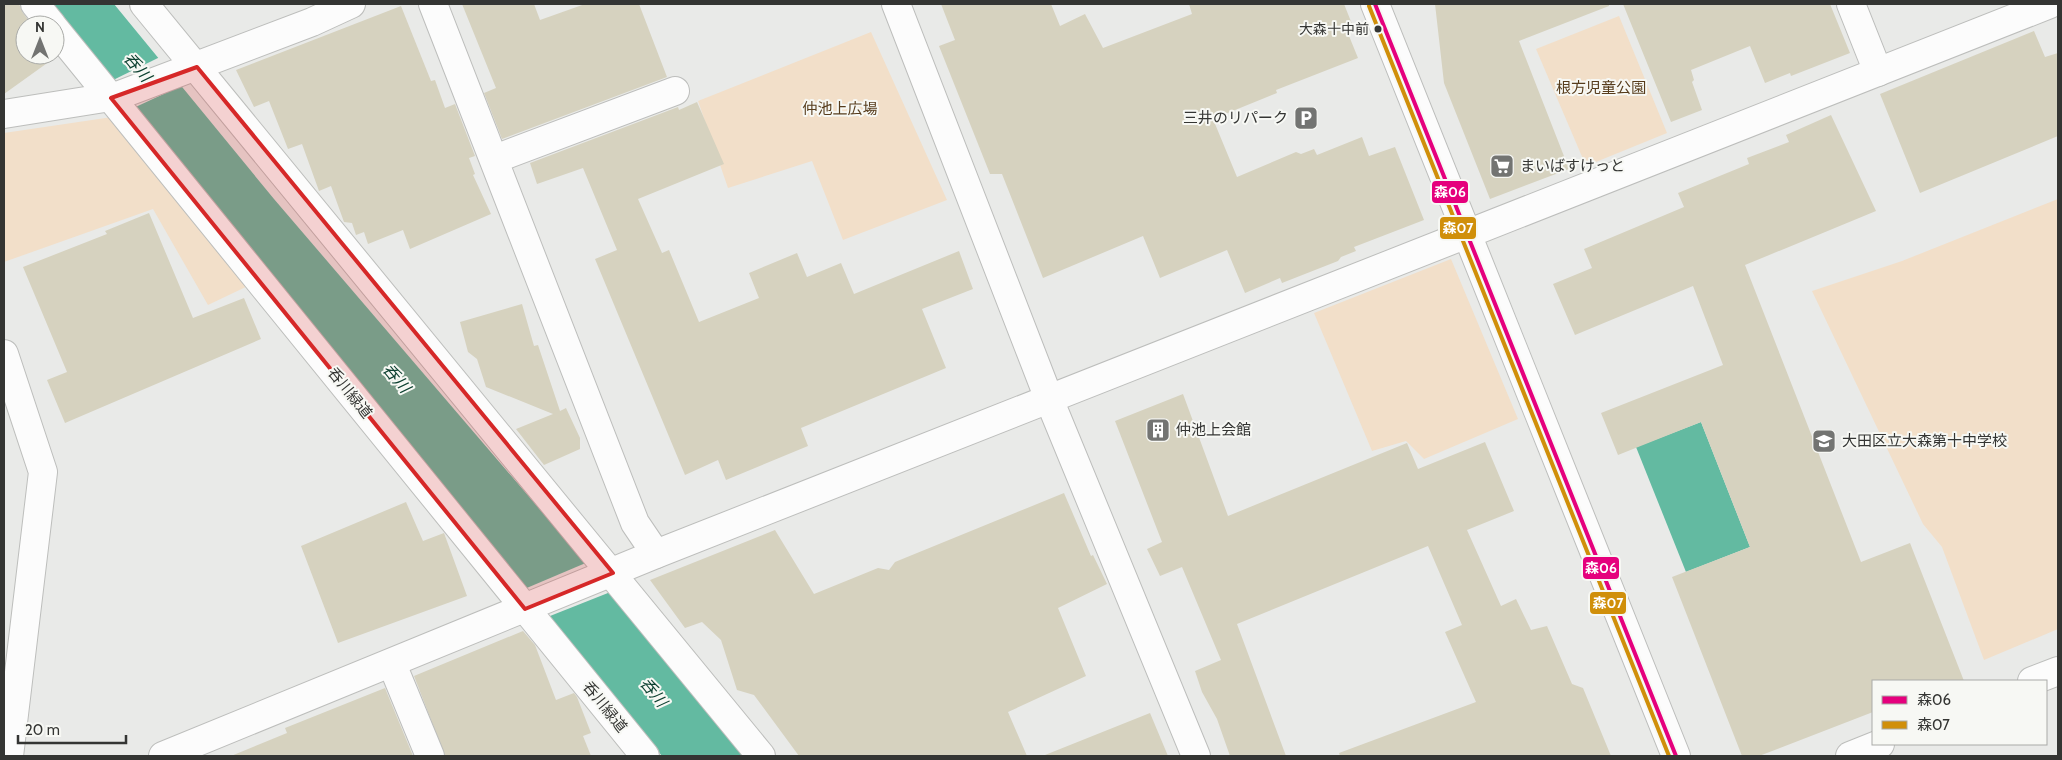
<svg xmlns="http://www.w3.org/2000/svg" width="2062" height="760" viewBox="0 0 2062 760" font-family="Cabin,'Noto Sans JP',sans-serif">
	<style>
		.green { fill: #f2dfc9 }
		.water { fill: #63baa1 }
		.pier { fill: #e9eae8 }
		.building { fill: #d6d2bf }
		.lines { fill: none; stroke-linecap: round; stroke-linejoin: round }
		.minor-casing { stroke: #bdbebc; stroke-width: 30 }
		.minor { stroke: #fcfcfc; stroke-width: 28 }
		.bus-1-casing { stroke: #f7f8f4; stroke-width: 8 }
		.bus-2-casing { stroke: #f7f8f4; stroke-width: 8 }
		.bus-1 { stroke: #e5007d; stroke-width: 4 }
		.bus-2 { stroke: #d08f0a; stroke-width: 4 }
		.marked { fill: #d62828; fill-opacity: 0.2; stroke: #d62828; stroke-width: 4; stroke-linejoin: round }
		.bus-dot { fill: #343533; stroke: #f7f8f4; stroke-width: 2 }
		.labels { text-anchor: middle; stroke-width: 4; stroke-linejoin: round; paint-order: stroke }
		.bus-label { font-size: 14px; fill: #343533; stroke: #f7f8f4; text-anchor: end }
		.park-label { font-size: 15px; fill: #573c1c; stroke: #f7f8f4 }
		.poi-label { font-size: 15px; fill: #343533; stroke: #f7f8f4; text-anchor: start }
		.street-label { font-size: 15px; fill: #343533; stroke: #f7f8f4 }
		.water-label { font-size: 16px; font-style: italic; fill: #0c4030; stroke: #f7f8f4 }
		.line-badge { stroke: #f7f8f4; stroke-width: 2 }
		.badge-label { font-size: 14px; text-anchor: middle; font-weight: bold; fill: #fff }
	</style>
	<rect width="100%" height="100%" fill="#e9eae8"/>
	<g class="green">
		<path d="M 1619,16 L 1667,133 L 1586,166 L 1536,49 Z"/>
		<path d="M 871,32 L 947,200 L 843,240 L 812,161 L 728,188 L 698,101 Z"/>
		<path d="M 119,116 L 252,284 L 208,305 L 153,209 L 4,262 L 4,133 Z"/>
		<path d="M 2058,199 L 2058,629 L 1984,660 L 1942,547 L 1923,524 L 1812,291 L 1902,261 Z"/>
		<path d="M 1451,259 L 1518,419 L 1424,459 L 1406,441 L 1372,451 L 1314,313 Z"/>
	</g>
	<g class="water">
		<path d="M 39,4 L 114,4 L 274,199 L 609,590 L 743,756 L 662,756 L 117,96 Z"/>
		<path d="M 1701,422 L 1750,547 L 1686,572 L 1636,447 Z"/>
	</g>
	<g class="pier">
		<path d="M 160,57 L 183,85 L 127,111 L 105,84 Z"/>
		<path d="M 588,562 L 613,591 L 545,618 L 522,590 Z"/>
	</g>
	<g class="building">
		<path d="M 4,4 L 19,4 L 23,13 L 32,25 L 25,25 L 25,55 L 55,54 L 57,56 L 4,94 Z"/>
		<path d="M 462,4 L 534,4 L 540,20 L 585,4 L 639,4 L 667,77 L 502,139 L 484,93 L 496,88 Z"/>
		<path d="M 941,4 L 1051,4 L 1060,26 L 1085,14 L 1103,48 L 1192,14 L 1189,4 L 1344,4 L 1354,29 L 1347,31 L 1358,58 L 1276,90 L 1277,93 L 1213,119 L 1237,177 L 1296,152 L 1301,154 L 1314,149 L 1317,155 L 1362,137 L 1369,156 L 1395,147 L 1424,220 L 1354,247 L 1356,251 L 1341,257 L 1338,261 L 1282,283 L 1280,278 L 1245,293 L 1227,250 L 1160,278 L 1143,236 L 1043,278 L 1002,174 L 990,174 L 939,46 L 955,40 Z"/>
		<path d="M 1435,4 L 1609,4 L 1609,6 L 1519,41 L 1569,169 L 1490,199 L 1444,83 Z"/>
		<path d="M 1623,4 L 1830,4 L 1850,53 L 1791,76 L 1790,73 L 1765,83 L 1750,46 L 1691,70 L 1694,80 L 1692,82 L 1702,110 L 1671,122 Z"/>
		<path d="M 401,6 L 431,81 L 435,80 L 445,108 L 455,104 L 475,156 L 469,158 L 475,174 L 473,175 L 491,214 L 410,249 L 403,230 L 368,244 L 364,232 L 356,235 L 352,223 L 344,222 L 331,186 L 319,191 L 302,144 L 288,149 L 269,101 L 254,107 L 236,70 Z"/>
		<path d="M 2034,31 L 2045,57 L 2058,53 L 2058,136 L 1920,193 L 1880,94 Z"/>
		<path d="M 697,102 L 724,164 L 638,199 L 662,253 L 669,250 L 699,322 L 759,298 L 749,273 L 797,253 L 807,277 L 841,263 L 854,294 L 959,251 L 973,289 L 922,309 L 946,368 L 801,428 L 808,446 L 726,480 L 718,460 L 685,475 L 595,259 L 617,250 L 583,168 L 537,184 L 530,163 L 678,107 L 679,110 Z"/>
		<path d="M 1831,115 L 1876,211 L 1745,265 L 1861,562 L 1910,543 L 1964,681 L 1873,681 L 1873,712 L 1759,756 L 1742,756 L 1672,577 L 1750,547 L 1701,422 L 1618,455 L 1601,413 L 1723,365 L 1693,286 L 1575,335 L 1553,284 L 1592,268 L 1584,249 L 1684,207 L 1678,193 L 1749,164 L 1747,158 L 1789,142 L 1786,135 Z"/>
		<path d="M 149,213 L 193,318 L 244,298 L 261,339 L 65,423 L 47,380 L 67,372 L 23,267 L 107,234 L 105,231 Z"/>
		<path d="M 522,304 L 534,346 L 538,345 L 560,411 L 566,408 L 580,438 L 580,449 L 544,465 L 516,429 L 553,414 L 486,387 L 477,359 L 468,352 L 460,322 Z"/>
		<path d="M 1183,394 L 1228,516 L 1407,443 L 1418,469 L 1485,442 L 1514,511 L 1467,530 L 1501,606 L 1516,599 L 1531,630 L 1547,626 L 1572,684 L 1583,688 L 1611,756 L 1340,756 L 1339,753 L 1476,702 L 1445,632 L 1462,625 L 1428,546 L 1237,624 L 1286,756 L 1230,756 L 1217,719 L 1202,692 L 1195,671 L 1221,660 L 1182,567 L 1160,576 L 1147,549 L 1162,542 L 1115,421 Z"/>
		<path d="M 1064,493 L 1091,556 L 1093,555 L 1107,584 L 1058,608 L 1086,676 L 1008,712 L 1027,756 L 799,756 L 754,695 L 737,690 L 721,640 L 702,622 L 685,628 L 650,580 L 775,530 L 814,594 L 878,568 L 889,570 L 895,562 Z"/>
		<path d="M 406,502 L 423,541 L 444,533 L 467,596 L 338,643 L 301,546 Z"/>
		<path d="M 523,631 L 535,645 L 556,700 L 574,693 L 577,697 L 591,733 L 583,736 L 591,756 L 445,756 L 414,676 Z"/>
		<path d="M 385,688 L 413,756 L 231,756 L 287,733 L 285,728 Z"/>
		<path d="M 1150,713 L 1168,756 L 1045,756 L 1045,755 Z"/>
	</g>
	<g class="lines">
		<g class="minor-casing">
			<g id="minor">
				<path d="M 35,4 L 52,25"/>
				<path d="M 144,4 L 761,756"/>
				<path d="M 433,4 L 635,523 L 656,554"/>
				<path d="M 896,4 L 1049,399 L 1196,756"/>
				<path d="M 1375,4 L 1676,756"/>
				<path d="M 1851,4 L 1878,72"/>
				<path d="M 55,29 L 645,756"/>
				<path d="M 4,114 L 117,96 L 312,22 L 351,4"/>
				<path d="M 495,159 L 675,91"/>
				<path d="M 4,354 L 43,472 L 9,756"/>
				<path d="M 392,664 L 430,756"/>
				<path d="M 2032,681 L 2058,671"/>
				<path d="M 163,756 L 656,554 L 2050,4"/>
				<path d="M 1850,756 L 1880,744"/>
			</g>
		</g>
		<use href="#minor" class="minor"/>
		<g class="bus-1-casing">
			<path id="bus-1" d="M 1375,4 L 1676,756"/>
		</g>
		<g class="bus-2-casing">
			<path id="bus-2" d="M 1369,6 L 1669,756"/>
		</g>
		<use href="#bus-1" class="bus-1"/>
		<use href="#bus-2" class="bus-2"/>
	</g>
	<path class="marked" d="M 197,67 L 613,573 L 525,609 L 111,98 Z"/>
	<defs>
		<g id="parking-square" transform="scale(1.25)"><rect x="-9" y="-9" width="18" height="18" rx="4" fill="#737472" stroke="#f7f8f4"/><path d="M-3.5-5.5H1a3.5 3.5 0 0 1 0 7H-1V5.5H-3.5ZM-1-3.4V-.6H.8a1.4 1.4 0 0 0 0-2.8Z" fill="#fff"/></g>
		<g id="supermarket-square" transform="scale(1.25)"><rect x="-9" y="-9" width="18" height="18" rx="4" fill="#737472" stroke="#f7f8f4"/><path d="M-6-5.5h2.5l.6 2H6L4.5 2H-2.5L-4.4-4H-6ZM-1.5 3.2a1.3 1.3 0 1 0 .1 0ZM3 3.2a1.3 1.3 0 1 0 .1 0Z" fill="#fff"/></g>
		<g id="building-square" transform="scale(1.25)"><rect x="-9" y="-9" width="18" height="18" rx="4" fill="#737472" stroke="#f7f8f4"/><path d="M-4-6H4V6H1V3H-1V6H-4ZM-2.5-4.3h1.7v1.8h-1.7ZM.8-4.3h1.7v1.8H.8ZM-2.5-1h1.7V.8h-1.7ZM.8-1h1.7V.8H.8Z" fill="#fff"/></g>
		<g id="school-square" transform="scale(1.25)"><rect x="-9" y="-9" width="18" height="18" rx="4" fill="#737472" stroke="#f7f8f4"/><path d="M0-5L7-2L0 1L-7-2ZM-4 1L0 2.5L4 1V4Q0 6-4 4Z" fill="#fff"/></g>
	</defs>
	<g fill-rule="evenodd">
		<use href="#parking-square" x="1306" y="118"/>
		<use href="#supermarket-square" x="1502" y="166"/>
		<use href="#building-square" x="1158" y="430"/>
		<use href="#school-square" x="1824" y="441"/>
	</g>
	<circle class="bus-dot" cx="1378" cy="29" r="4.5"/>
	<g class="labels">
		<g class="bus-label">
			<text x="1369" y="34">大森十中前</text>
		</g>
		<g class="park-label">
			<text x="1601" y="93">根方児童公園</text>
			<text x="840" y="114">仲池上広場</text>
		</g>
		<g class="poi-label">
			<text x="1288" y="123" text-anchor="end">三井のリパーク</text>
			<text x="1520" y="171">まいばすけっと</text>
			<text x="1176" y="435">仲池上会館</text>
			<text x="1842" y="446">大田区立大森第十中学校</text>
		</g>
		<g class="street-label">
			<text transform="translate(350 393) rotate(51)" y="5">呑川緑道</text>
			<text transform="translate(605 707) rotate(51)" y="5">呑川緑道</text>
		</g>
		<g class="water-label">
			<text transform="translate(138 67) rotate(50)" y="6">呑川</text>
			<text transform="translate(397 378) rotate(50)" y="6">呑川</text>
			<text transform="translate(654 692) rotate(51)" y="6">呑川</text>
		</g>
	</g>
	<g class="line-badge">
		<rect x="1431" y="180" width="38" height="24" rx="5" fill="#e5007d"/>
		<rect x="1439" y="216" width="38" height="24" rx="5" fill="#d08f0a"/>
		<rect x="1582" y="556" width="38" height="24" rx="5" fill="#e5007d"/>
		<rect x="1589" y="591" width="38" height="24" rx="5" fill="#d08f0a"/>
	</g>
	<g class="badge-label">
		<text x="1450" y="197">森06</text>
		<text x="1458" y="233">森07</text>
		<text x="1601" y="573">森06</text>
		<text x="1608" y="608">森07</text>
	</g>
	<rect width="2062" height="760" fill="none" stroke="#343533" stroke-width="10"/>
	<rect x="1872" y="680" width="175" height="65" fill="#f7f8f4" stroke="#a9aaa7"/>
	<rect x="1882" y="696" width="25" height="8" fill="#e5007d" stroke="#a9aaa7"/>
	<text x="1917" y="705" font-size="15" fill="#343533">森06</text>
	<rect x="1882" y="721" width="25" height="8" fill="#d08f0a" stroke="#a9aaa7"/>
	<text x="1917" y="730" font-size="15" fill="#343533">森07</text>
	<g transform="translate(40 40)"><circle r="24" fill="#f7f8f4" stroke="#a9aaa7"/>
	<path d="M0-4L9 19L0 12L-9 19Z" fill="#737472"/>
	<text y="-8" font-size="14" font-weight="bold" text-anchor="middle" fill="#343533">N</text>
	</g>
	<path d="M18 735v8h108v-8" fill="none" stroke="#343533" stroke-width="2.5"/>
	<text x="25" y="735" font-size="15" fill="#343533" stroke="#f7f8f4" stroke-width="4" paint-order="stroke">20 m</text>
</svg>
